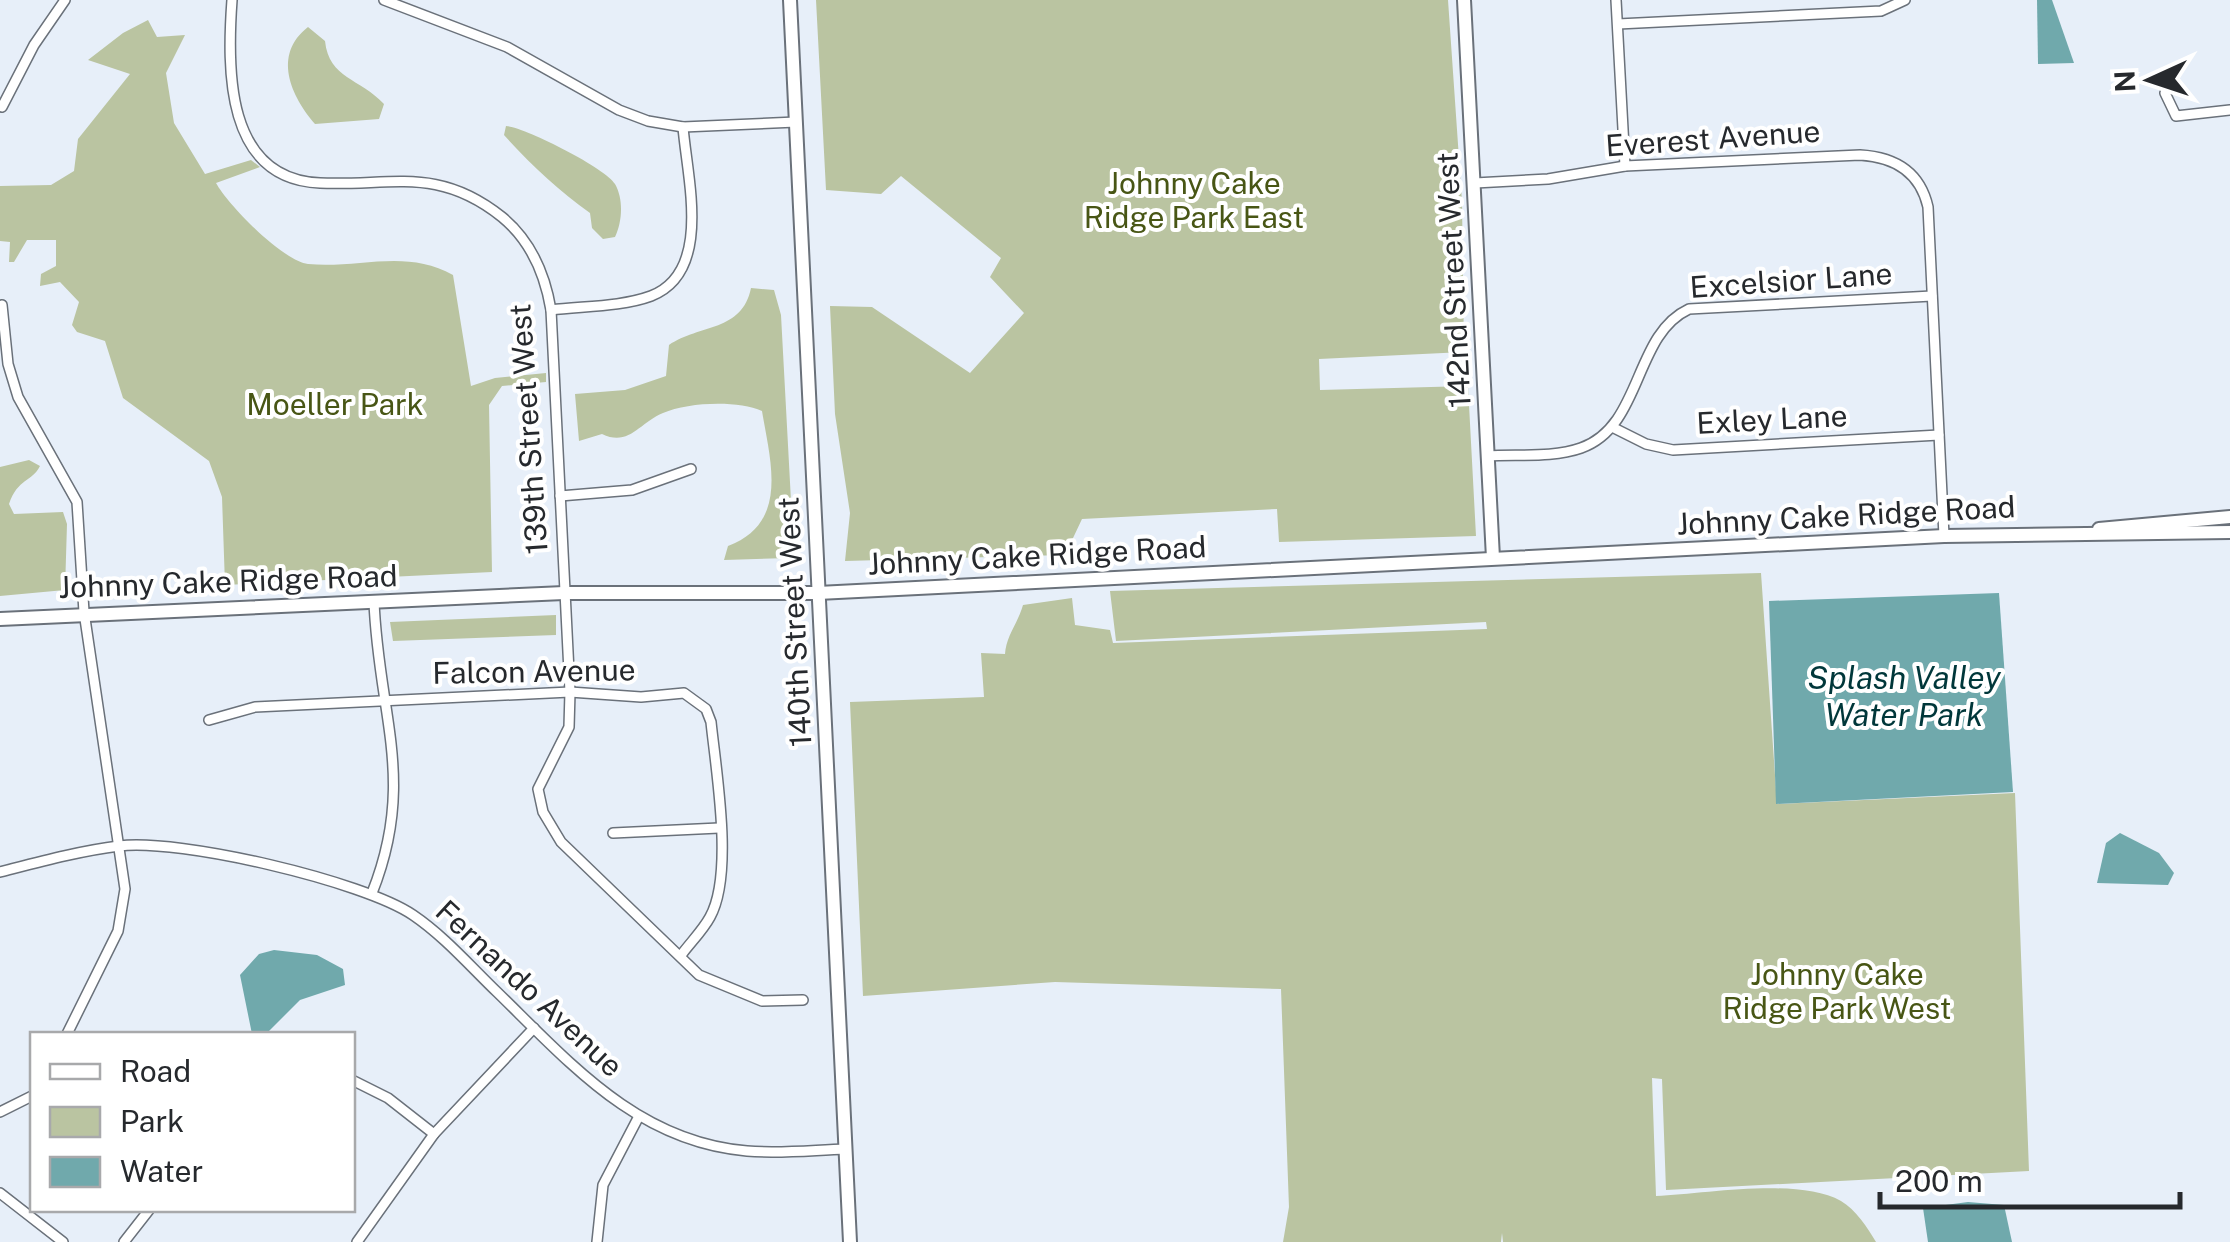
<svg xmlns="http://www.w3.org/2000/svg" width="2230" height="1242" viewBox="0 0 2230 1242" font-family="'Public Sans',sans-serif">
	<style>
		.green { fill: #bac4a1 }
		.water { fill: #70a9ac }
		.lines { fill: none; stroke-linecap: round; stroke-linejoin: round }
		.street-casing { stroke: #6a717a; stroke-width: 12 }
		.secondary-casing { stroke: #6a717a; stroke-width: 16 }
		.street { stroke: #fff; stroke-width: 9 }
		.secondary { stroke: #fff; stroke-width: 12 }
		.labels { text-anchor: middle; stroke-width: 8; stroke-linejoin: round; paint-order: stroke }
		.street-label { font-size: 30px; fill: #26292d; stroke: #fff }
		.park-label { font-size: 30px; fill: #485615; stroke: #fff }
		.water-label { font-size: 32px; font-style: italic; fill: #00373a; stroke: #fff }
	</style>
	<rect width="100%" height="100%" fill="#e7eff9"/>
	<g class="green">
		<path d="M 816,0 L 1448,0 L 1462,202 L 1464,352 L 1319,359 L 1320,390 L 1468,386 L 1476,536 L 1279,542 L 1277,509 L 1082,519 L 1065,555 L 845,561 L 850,513 L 835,414 L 830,306 L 872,307 L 970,373 L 1024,313 L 990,277 L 1001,258 L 901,176 L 881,194 L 826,190 Z"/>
		<path d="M 148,20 L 157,37 L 185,35 L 166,73 L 174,123 L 205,174 L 251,160 L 260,167 L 216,183 C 228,205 283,261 308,264 C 358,269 406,248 453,275 L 471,386 L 495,378 L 546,373 L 546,382 L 502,386 L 489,405 L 492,572 L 225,585 L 222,497 L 209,461 L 123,398 L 105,341 L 77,332 L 72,325 L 79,302 L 60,282 L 40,286 L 41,274 L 56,266 L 56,240 L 27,240 L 14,262 L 9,262 L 10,242 L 0,241 L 0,186 L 51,185 L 74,171 L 78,139 L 130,74 L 88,60 L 123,33 Z"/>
		<path d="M 308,27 L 325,41 C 329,79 360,78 384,104 L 379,119 L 315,124 C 291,96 272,55 308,27 Z"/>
		<path d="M 506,126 C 524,127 606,168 615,184 C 624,200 622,222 615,237 L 603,239 L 592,228 L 590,213 C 558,190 531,165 504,135 Z"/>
		<path d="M 751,288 L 774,290 L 781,315 L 793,538 L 789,558 L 724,560 L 728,546 C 790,523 770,460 762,411 C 738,400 688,402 663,413 C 639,423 629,447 602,434 L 579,441 L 575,394 L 625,390 L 666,376 L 669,345 C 700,324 742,332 751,288 Z"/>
		<path d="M 29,460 L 40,466 C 32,482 18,478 9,504 L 14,514 L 63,512 L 67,524 L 65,590 L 0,596 L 0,467 Z"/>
		<path d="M 1761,573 L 1777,804 L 2015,793 L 2029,1171 L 1666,1190 L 1662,1079 L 1652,1078 L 1656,1196 C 1705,1194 1798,1177 1841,1201 C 1856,1210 1867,1227 1876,1242 L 1503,1242 L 1502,1233 L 1501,1242 L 1283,1242 L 1289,1207 L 1281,989 L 1055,982 L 863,996 L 850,702 L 984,697 L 981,653 L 1005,654 C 1006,636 1018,623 1023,605 L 1072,598 L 1075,625 L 1110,630 L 1113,643 L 1487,629 L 1486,622 L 1116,641 L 1110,591 Z"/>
		<path d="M 556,615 L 556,635 L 393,641 L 390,622 Z"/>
	</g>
	<g class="water">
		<path d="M 2037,0 L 2052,0 L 2074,63 L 2038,64 Z"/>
		<path d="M 1999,593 L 2013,792 L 1776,804 L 1769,601 Z"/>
		<path d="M 2120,833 L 2159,853 L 2174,873 L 2168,885 L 2097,883 L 2106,843 Z"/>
		<path d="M 274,950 L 317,955 L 343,969 L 345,985 L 300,1000 L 266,1034 L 252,1034 L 240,975 L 259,954 Z"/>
		<path d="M 1968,1202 L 2004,1205 L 2012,1242 L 1928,1242 L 1923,1208 Z"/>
	</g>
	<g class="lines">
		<g class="street-casing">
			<g id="street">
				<path d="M 232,0 C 227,69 225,179 320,183 C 393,186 438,166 502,217 C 530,240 545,274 551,310 L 570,692 L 569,727 L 538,789 L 543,812 L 561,842 L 699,975 L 762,1001 L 803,1000"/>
				<path d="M 384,0 L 507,47 L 619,110 L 648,121 L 683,127 L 796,122"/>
				<path d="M 1616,0 L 1625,166"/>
				<path d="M 1618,24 L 1881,11 L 1905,0"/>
				<path d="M 2165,93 L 2176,116 L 2230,110"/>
				<path d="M 2,107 L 34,45 L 65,0"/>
				<path d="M 1475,183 L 1548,179 L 1625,166 L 1860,155 C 1895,157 1920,172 1928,207 L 1944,536"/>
				<path d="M 2,305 L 8,364 L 18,397 L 77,502 L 84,612 L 125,889 L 118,931 L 67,1034"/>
				<path d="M 551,310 C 583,306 621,307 651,296 C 713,272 687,178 683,127"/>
				<path d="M 1612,427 L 1646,444 L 1673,450 L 1939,435"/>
				<path d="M 1487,456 C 1517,454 1553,458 1581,448 C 1643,426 1633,335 1689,309 L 1932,296"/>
				<path d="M 560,496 L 632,490 L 691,469"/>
				<path d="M 209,720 L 255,707 L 570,692 L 641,697 L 684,693 L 706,709 L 711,722 C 716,771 734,874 710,917 C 703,930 691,942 682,954"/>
				<path d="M 613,833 L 719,828"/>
				<path d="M 0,872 C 39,862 79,851 119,846 C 179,838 363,881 413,915 C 444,936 470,966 497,992 C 571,1064 638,1142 747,1151 C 780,1154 813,1150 846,1149"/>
				<path d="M 372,893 C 417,780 378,714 374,601"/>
				<path d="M 352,1080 L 388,1098 L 434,1134"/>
				<path d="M 0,1112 L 32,1096"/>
				<path d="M 0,1193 L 63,1242"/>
				<path d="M 124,1242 L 149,1210"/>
				<path d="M 357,1242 L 434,1134 L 534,1028"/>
				<path d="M 597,1242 L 603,1185 L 638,1118"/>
			</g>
		</g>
		<g class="secondary-casing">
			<g id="secondary">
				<path d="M 790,0 L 850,1242"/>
				<path d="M 1464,0 L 1493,558"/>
				<path d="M 2099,529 L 2230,517"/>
				<path d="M 0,619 L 564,593 L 818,593 L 1944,536 L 2230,532"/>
			</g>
		</g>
		<use href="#street" class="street"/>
		<use href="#secondary" class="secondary"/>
	</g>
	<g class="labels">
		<g class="street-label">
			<text transform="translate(1713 139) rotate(-4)" y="10">Everest Avenue</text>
			<text transform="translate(1454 280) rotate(-93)" y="10">142nd Street West</text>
			<text transform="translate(1791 281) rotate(-4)" y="10">Excelsior Lane</text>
			<text transform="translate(1772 420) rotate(-3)" y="10">Exley Lane</text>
			<text transform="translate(529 429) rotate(-94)" y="10">139th Street West</text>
			<text transform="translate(1846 516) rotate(-3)" y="10">Johnny Cake Ridge Road</text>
			<text transform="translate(1037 556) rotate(-3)" y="10">Johnny Cake Ridge Road</text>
			<text transform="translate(228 582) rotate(-2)" y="10">Johnny Cake Ridge Road</text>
			<text transform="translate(795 622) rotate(-93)" y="10">140th Street West</text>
			<text transform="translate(534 672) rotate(-1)" y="10">Falcon Avenue</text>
			<text transform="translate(529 989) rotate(43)" y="10">Fernando Avenue</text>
		</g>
		<g class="park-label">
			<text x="1194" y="194">Johnny Cake<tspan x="1194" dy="34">Ridge Park East</tspan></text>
			<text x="335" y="415">Moeller Park</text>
			<text x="1837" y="985">Johnny Cake<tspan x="1837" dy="34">Ridge Park West</tspan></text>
		</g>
		<g class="water-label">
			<text x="1904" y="689">Splash Valley<tspan x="1904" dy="37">Water Park</tspan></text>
		</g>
	</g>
	<rect x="30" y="1032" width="325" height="180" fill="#ffffff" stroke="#a8a9ab" stroke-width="2.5"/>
	<rect x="50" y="1064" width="50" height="15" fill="#ffffff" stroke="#a8a9ab" stroke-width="2.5"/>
	<text x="120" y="1082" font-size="30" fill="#26292d">Road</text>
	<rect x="50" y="1107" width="50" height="30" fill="#bac4a1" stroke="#a8a9ab" stroke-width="2.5"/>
	<text x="120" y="1132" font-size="30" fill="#26292d">Park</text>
	<rect x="50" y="1157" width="50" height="30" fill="#70a9ac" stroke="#a8a9ab" stroke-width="2.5"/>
	<text x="120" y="1182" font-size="30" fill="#26292d">Water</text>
	<g transform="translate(2150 80) rotate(267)" stroke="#ffffff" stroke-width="8" paint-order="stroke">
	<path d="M0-8L18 38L0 25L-18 38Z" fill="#26292d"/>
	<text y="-15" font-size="28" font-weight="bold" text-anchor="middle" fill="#26292d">N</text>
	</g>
	<path d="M1880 1192v15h300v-15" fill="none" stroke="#26292d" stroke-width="5"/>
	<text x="1895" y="1192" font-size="30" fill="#26292d" stroke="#ffffff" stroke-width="8" paint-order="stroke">200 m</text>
</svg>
